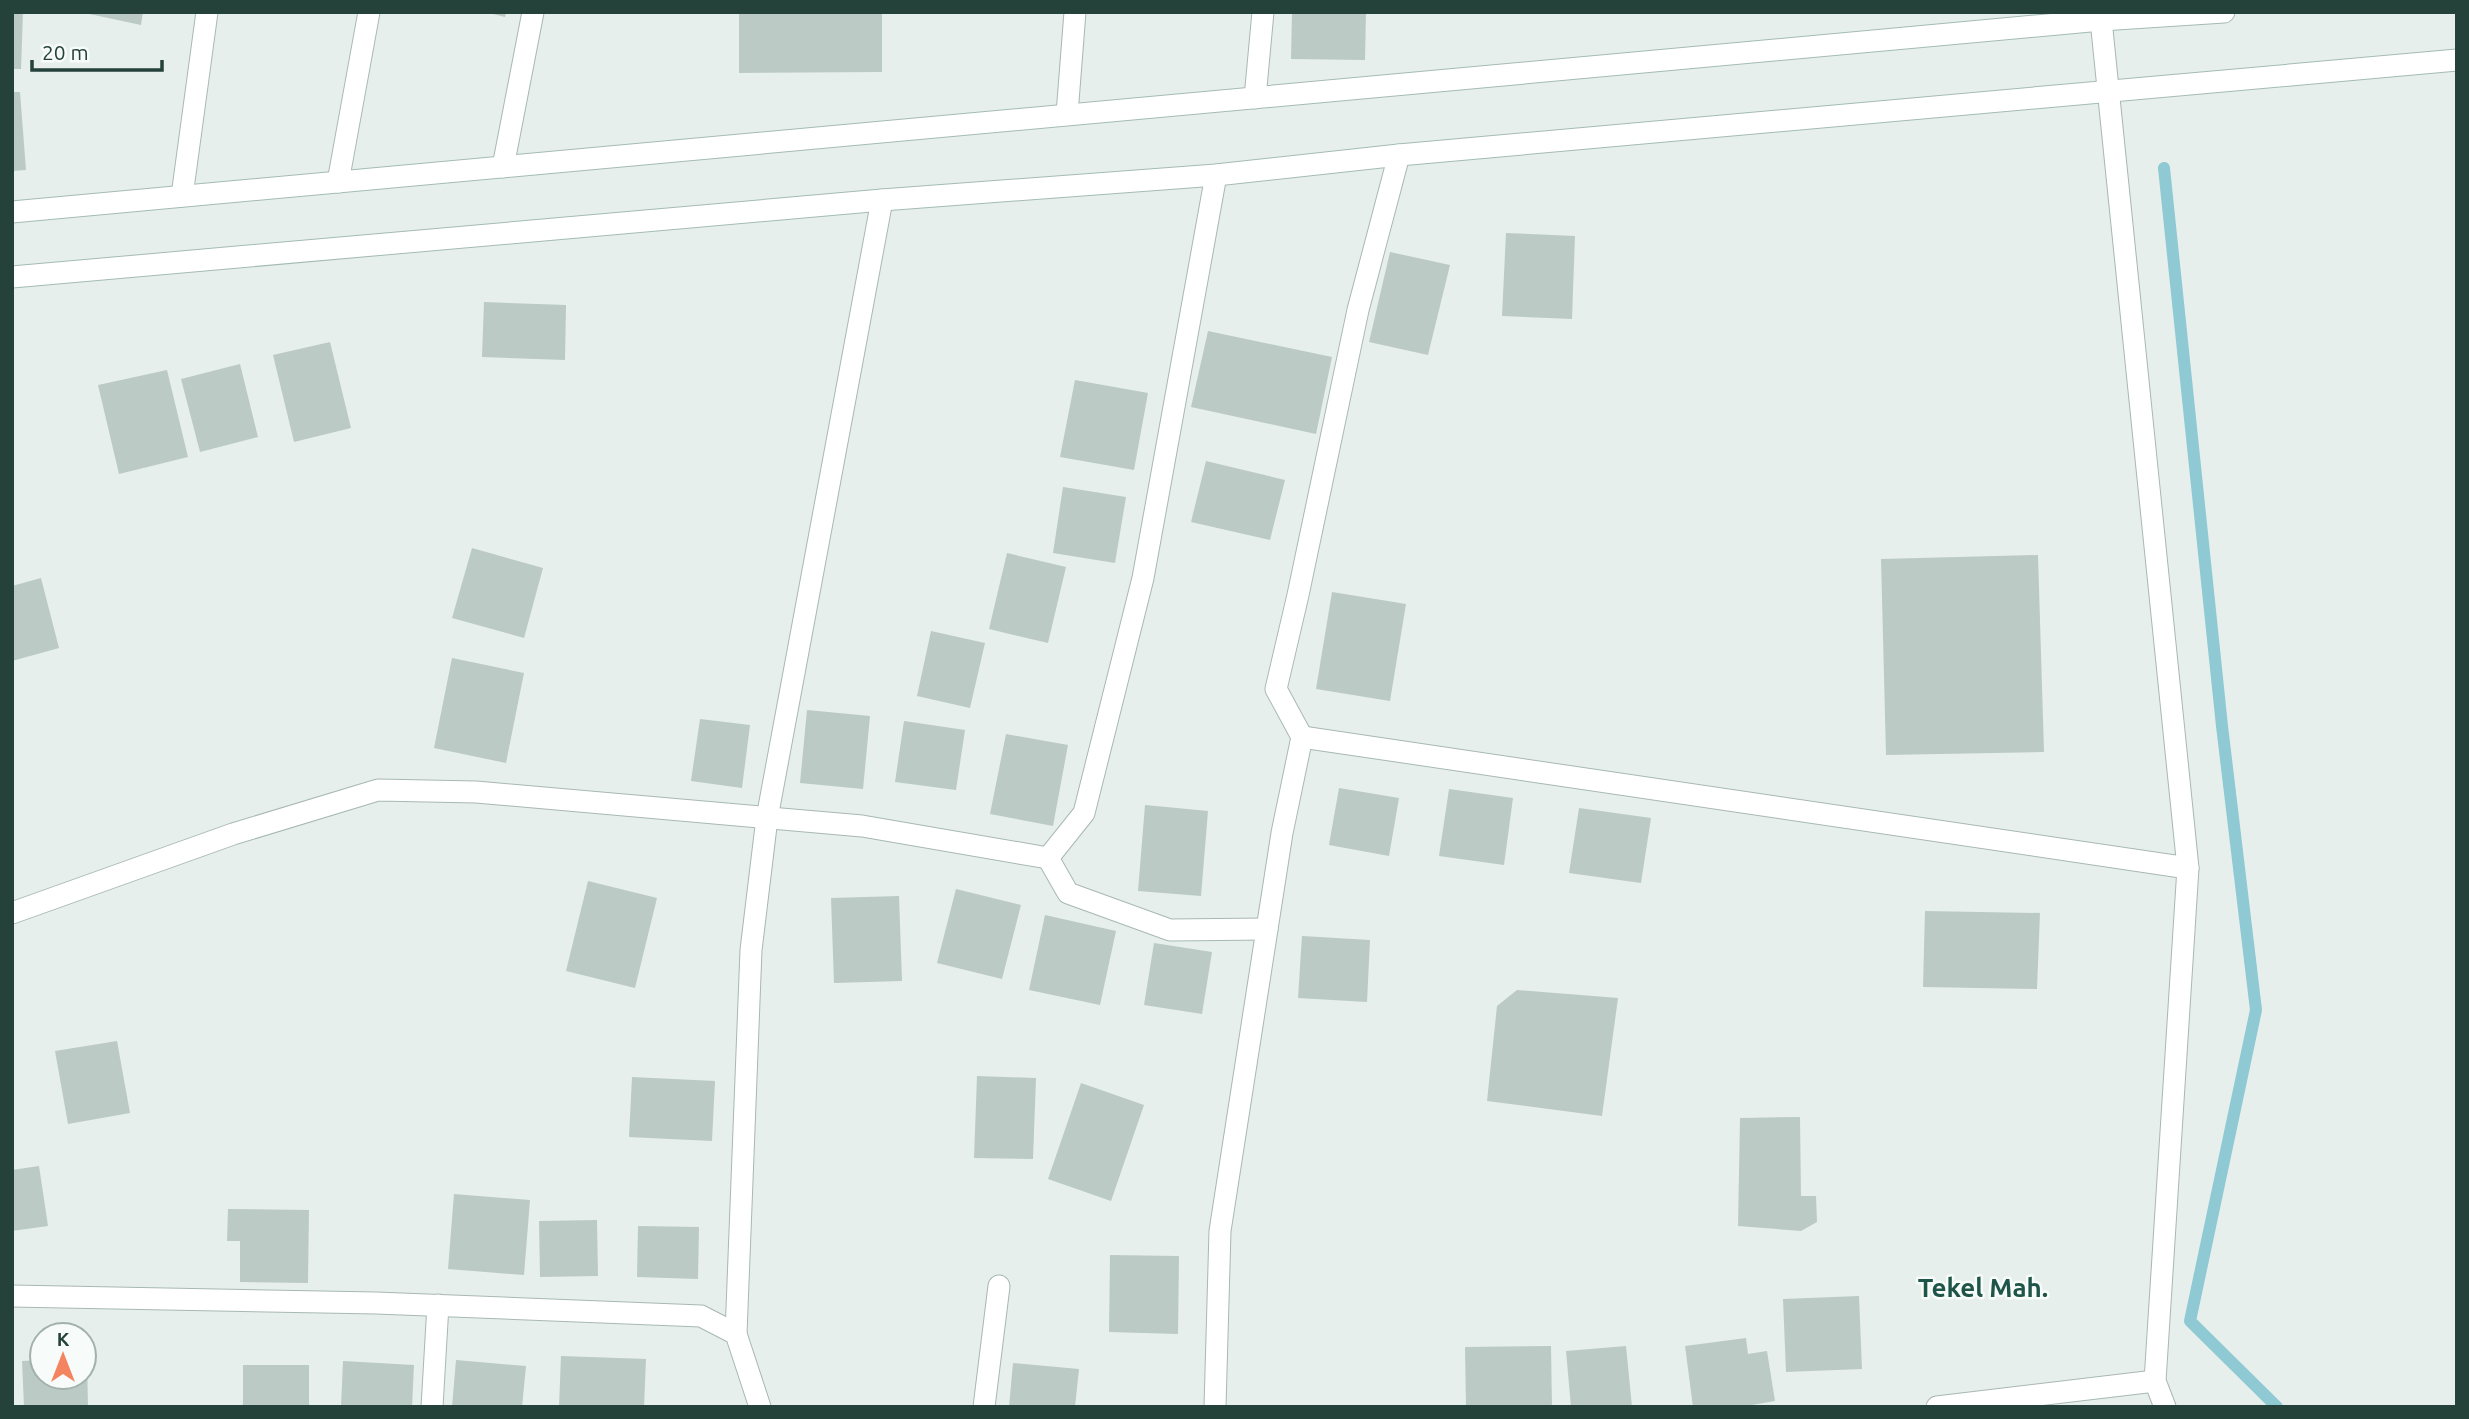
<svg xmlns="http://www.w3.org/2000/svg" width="2469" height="1419" viewBox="0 0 2469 1419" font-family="Ubuntu,sans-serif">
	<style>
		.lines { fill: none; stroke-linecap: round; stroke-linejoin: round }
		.stream { stroke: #8ec9d4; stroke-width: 12 }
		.building { fill: #bbcac4 }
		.street-casing { stroke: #a8b8b2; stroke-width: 23 }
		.secondary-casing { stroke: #a4bbb3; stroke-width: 23 }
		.street { stroke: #fff; stroke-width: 21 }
		.secondary { stroke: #fff; stroke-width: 21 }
		.labels { text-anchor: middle; stroke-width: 5; stroke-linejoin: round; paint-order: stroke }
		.district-label { font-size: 26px; font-weight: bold; fill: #1f5548; stroke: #f7fbf9 }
	</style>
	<rect width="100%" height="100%" fill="#e6efeb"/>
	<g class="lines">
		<path class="stream" d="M 2164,168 L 2222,726 L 2256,1010 L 2190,1321 L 2277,1407"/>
	</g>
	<g class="building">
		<path d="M 12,12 L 23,12 L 21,69 L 12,69 Z"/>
		<path d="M 80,12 L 143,12 L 141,25 Z"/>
		<path d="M 485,12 L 506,12 L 505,17 Z"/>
		<path d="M 739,12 L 882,12 L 882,72 L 739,73 Z"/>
		<path d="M 1292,12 L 1366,12 L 1365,60 L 1291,59 Z"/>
		<path d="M 12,92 L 20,92 L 26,170 L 12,171 Z"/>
		<path d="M 1506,233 L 1575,236 L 1572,319 L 1502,316 Z"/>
		<path d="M 1390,252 L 1450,265 L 1428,355 L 1369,342 Z"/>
		<path d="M 484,302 L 566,305 L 565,360 L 482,357 Z"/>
		<path d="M 1208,331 L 1332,357 L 1316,434 L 1191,407 Z"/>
		<path d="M 330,342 L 351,428 L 294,442 L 273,355 Z"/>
		<path d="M 240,364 L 258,437 L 200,452 L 181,379 Z"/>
		<path d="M 167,370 L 188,457 L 119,474 L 98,385 Z"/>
		<path d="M 1075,380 L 1148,393 L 1134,470 L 1060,457 Z"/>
		<path d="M 1206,461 L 1285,480 L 1270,540 L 1191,522 Z"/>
		<path d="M 1063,487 L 1126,497 L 1115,563 L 1053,553 Z"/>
		<path d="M 472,548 L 543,568 L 524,638 L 452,618 Z"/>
		<path d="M 1007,553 L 1066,567 L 1048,643 L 989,629 Z"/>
		<path d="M 2038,555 L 2044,752 L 1886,755 L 1881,559 Z"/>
		<path d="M 41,578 L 59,648 L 12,661 L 12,586 Z"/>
		<path d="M 1332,592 L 1406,604 L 1390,701 L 1316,689 Z"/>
		<path d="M 931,631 L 985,643 L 970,708 L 917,696 Z"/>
		<path d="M 452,658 L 524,673 L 506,763 L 434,748 Z"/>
		<path d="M 807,710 L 870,716 L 863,789 L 800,783 Z"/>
		<path d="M 700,719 L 750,725 L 742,788 L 691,781 Z"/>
		<path d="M 904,721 L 965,730 L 956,790 L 895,782 Z"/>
		<path d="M 1006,734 L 1068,745 L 1053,826 L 990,814 Z"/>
		<path d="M 1339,788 L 1399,798 L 1389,856 L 1329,845 Z"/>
		<path d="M 1449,789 L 1513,798 L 1504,865 L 1439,856 Z"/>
		<path d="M 1145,805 L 1208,811 L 1201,896 L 1138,891 Z"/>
		<path d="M 1579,808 L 1651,818 L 1641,883 L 1569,873 Z"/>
		<path d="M 588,881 L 657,898 L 635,988 L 566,971 Z"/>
		<path d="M 956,889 L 1021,905 L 1002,979 L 937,963 Z"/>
		<path d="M 899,896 L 902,981 L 834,983 L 831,898 Z"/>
		<path d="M 1925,911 L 2040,913 L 2037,989 L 1923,987 Z"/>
		<path d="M 1045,915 L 1116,931 L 1100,1005 L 1029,990 Z"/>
		<path d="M 1302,936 L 1370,940 L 1367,1002 L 1298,998 Z"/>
		<path d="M 1154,943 L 1212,952 L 1202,1014 L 1144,1005 Z"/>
		<path d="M 1517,990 L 1618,998 L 1602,1116 L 1487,1101 L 1497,1006 Z"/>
		<path d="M 117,1041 L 130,1113 L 68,1124 L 55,1051 Z"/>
		<path d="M 977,1076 L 1036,1078 L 1033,1159 L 974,1158 Z"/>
		<path d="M 632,1077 L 715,1081 L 712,1141 L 629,1137 Z"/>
		<path d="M 1081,1083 L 1144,1105 L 1111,1201 L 1048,1179 Z"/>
		<path d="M 1800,1117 L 1801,1196 L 1816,1196 L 1817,1222 L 1801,1231 L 1738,1226 L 1740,1118 Z"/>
		<path d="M 39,1166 L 48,1226 L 12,1231 L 12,1170 Z"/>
		<path d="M 454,1194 L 530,1200 L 524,1275 L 448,1269 Z"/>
		<path d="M 228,1209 L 309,1210 L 308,1283 L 240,1282 L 240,1241 L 227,1241 Z"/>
		<path d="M 597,1220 L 598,1276 L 540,1277 L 539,1221 Z"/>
		<path d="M 638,1226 L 699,1227 L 698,1279 L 637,1277 Z"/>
		<path d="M 1110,1255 L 1179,1256 L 1178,1334 L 1109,1332 Z"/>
		<path d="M 1859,1296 L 1862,1369 L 1786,1372 L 1783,1299 Z"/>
		<path d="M 1746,1338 L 1748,1354 L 1767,1351 L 1775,1401 L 1740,1407 L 1693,1407 L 1685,1346 Z"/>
		<path d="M 1551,1346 L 1552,1407 L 1466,1407 L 1465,1347 Z"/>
		<path d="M 1626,1346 L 1632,1407 L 1571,1407 L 1566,1351 Z"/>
		<path d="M 561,1356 L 646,1359 L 644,1407 L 559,1407 Z"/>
		<path d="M 84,1359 L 87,1359 L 88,1407 L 24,1407 L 22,1361 L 42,1360 L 42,1377 L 84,1377 Z"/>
		<path d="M 456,1360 L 526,1366 L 522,1407 L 452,1407 Z"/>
		<path d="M 343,1361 L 414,1365 L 412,1407 L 341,1407 Z"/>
		<path d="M 1013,1363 L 1079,1369 L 1075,1407 L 1009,1407 Z"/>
		<rect x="243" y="1365" width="66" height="42"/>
	</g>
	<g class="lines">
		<g class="street-casing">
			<g id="street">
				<path d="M 2101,20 L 2188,868 L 2155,1381 L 2165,1407"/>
				<path d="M 1255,98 L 1263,12"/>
				<path d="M 1067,114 L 1075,12"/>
				<path d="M 503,167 L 533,12"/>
				<path d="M 338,182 L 369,12"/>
				<path d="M 182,196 L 207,12"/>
				<path d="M 1302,737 L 2188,868"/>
				<path d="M 1048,858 L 1068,893 L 1170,930 L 1267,929"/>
				<path d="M 12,913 L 233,834 L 378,790 L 476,792 L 862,826 L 1048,858 L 1084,813 L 1143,578 L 1216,175"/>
				<path d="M 12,1296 L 376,1303 L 701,1316 L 736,1334 L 760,1407"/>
				<path d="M 736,1334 L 751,950 L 767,818 L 882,200"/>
				<path d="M 432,1407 L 438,1305"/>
				<path d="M 984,1407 L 999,1286"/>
				<path d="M 1215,1407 L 1220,1231 L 1282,833 L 1302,737 L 1276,689 L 1298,595 L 1358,310 L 1399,155"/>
				<path d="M 1937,1407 L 2155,1381"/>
			</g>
		</g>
		<g class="secondary-casing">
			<g id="secondary">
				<path d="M 12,212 L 2101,20 L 2224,12"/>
				<path d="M 12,277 L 882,200 L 1216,175 L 1399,155 L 2457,60"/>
			</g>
		</g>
		<use href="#street" class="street"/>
		<use href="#secondary" class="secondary"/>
	</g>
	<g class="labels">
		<g class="district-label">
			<text x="1983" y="1297">Tekel Mah.</text>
		</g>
	</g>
	<rect width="2469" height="1419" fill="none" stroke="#24423a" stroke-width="28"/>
	<g transform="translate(63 1356)"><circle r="33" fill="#f7fbf9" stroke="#a3b1ad" stroke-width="2"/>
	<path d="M0-5L12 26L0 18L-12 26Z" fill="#f4845f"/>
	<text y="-10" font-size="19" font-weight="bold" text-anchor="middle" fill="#24423a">K</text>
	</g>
	<path d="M32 60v10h130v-10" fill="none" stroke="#24423a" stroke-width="3.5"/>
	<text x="42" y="60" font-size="21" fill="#24423a" stroke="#f7fbf9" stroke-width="5" paint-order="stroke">20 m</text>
</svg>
